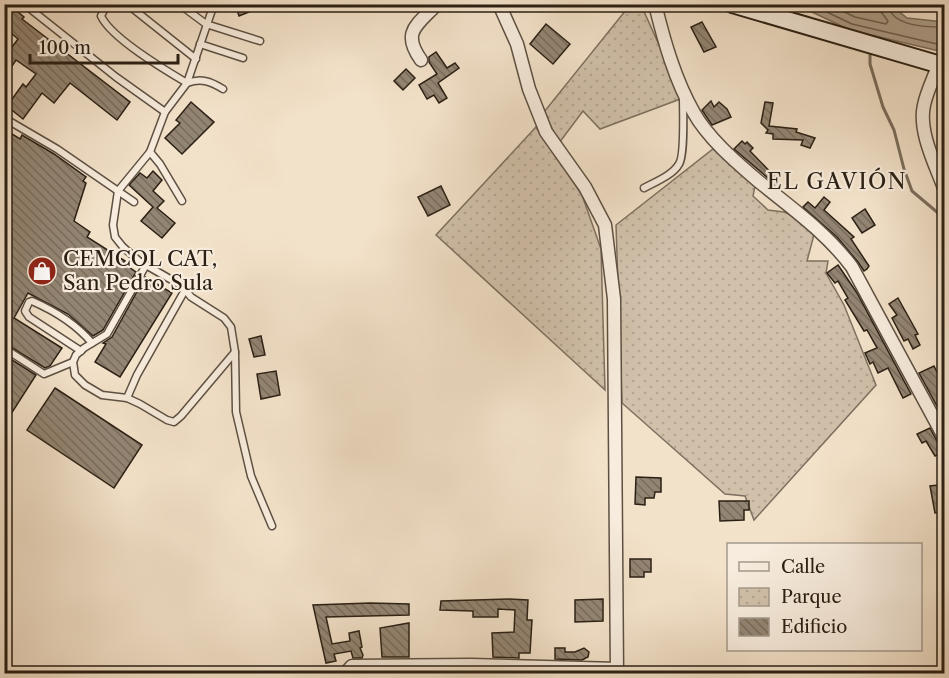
<svg xmlns="http://www.w3.org/2000/svg" width="949" height="678" viewBox="0 0 949 678" font-family="'Libre Caslon Text',serif">
	<style>
		.park { fill: url(#park-dots); stroke: #7e7060; stroke-width: 1.5 }
		.water { fill: #afa08c; stroke: #7a6d5c; stroke-width: 1.5 }
		.lines { fill: none; stroke-linecap: round; stroke-linejoin: round }
		.shore { stroke: #6d6050; stroke-width: 1.5 }
		.stream { stroke: #7a6d5c; stroke-width: 3 }
		.building { fill: url(#building-back-hatch); stroke: #2b2014; stroke-width: 1.5 }
		.service-casing { stroke: #5d5042; stroke-width: 9 }
		.minor-casing { stroke: #5d5042; stroke-width: 15 }
		.secondary-casing { stroke: #2b2014; stroke-width: 20 }
		.service { stroke: #f7ecdd; stroke-width: 6 }
		.minor { stroke: #f7ecdd; stroke-width: 12 }
		.secondary { stroke: #f7ecdd; stroke-width: 16 }
		.labels { text-anchor: middle; stroke-width: 4.5; stroke-linejoin: round; paint-order: stroke }
		.poi-label { font-size: 21px; fill: #2b2014; stroke: #f7ecdd; text-anchor: start }
		.neighbourhood-label { font-size: 22px; letter-spacing: 1.5px; fill: #2b2014; stroke: #f7ecdd }
	</style>
	<defs>
		<pattern id="park-dots" width="8" height="8" patternUnits="userSpaceOnUse" patternTransform="scale(1.5)"><rect width="8" height="8" fill="#d1c1ab"/><path d="M2 2h.1M6 6h.1" fill="none" stroke="#b4a692" stroke-width="1.8" stroke-linecap="round"/></pattern>
		<pattern id="building-back-hatch" width="6" height="6" patternUnits="userSpaceOnUse" patternTransform="scale(1.5)"><rect width="6" height="6" fill="#938573"/><path d="M-1 5l2 2M0 0l6 6M5-1l2 2" fill="none" stroke="#786c5d"/></pattern>
	</defs>
	<rect width="100%" height="100%" fill="#f3e2ca"/>
	<filter id="stains"><feTurbulence type="fractalNoise" baseFrequency=".00333" numOctaves="4"/><feColorMatrix values="0 0 0 0 .2 0 0 0 0 .09 0 0 0 0 .02 0 0 0 .5 -.17"/></filter>
	<radialGradient id="worn" r=".72"><stop offset=".6" stop-color="#630" stop-opacity="0"/><stop offset="1" stop-color="#630" stop-opacity=".3"/></radialGradient>
	<g class="park">
		<path d="M 630,5 L 641,5 L 683,98 L 600,129 L 583,111 L 559,143 L 544,112 Z"/>
		<path d="M 536,127 L 582,195 L 601,249 L 605,390 L 436,235 Z"/>
		<path d="M 713,149 L 736,164 L 756,181 L 753,196 L 768,210 L 784,212 L 799,218 L 815,231 L 807,261 L 828,261 L 826,273 L 844,305 L 876,385 L 754,520 L 745,496 L 725,494 L 622,403 L 616,225 Z"/>
	</g>
	<path class="water" d="M 797,5 L 891,5 L 907,18 L 944,22 L 944,48 L 939,51 L 850,30 Z"/>
	<g class="lines">
		<g class="shore">
			<path d="M 810,4 L 852,24 L 937,44 L 944,43"/>
			<path d="M 828,4 L 855,17 L 886,24 L 888,21 L 881,12 L 880,4"/>
			<path d="M 888,4 C 891,27 927,27 944,27"/>
		</g>
		<path class="stream" d="M 870,50 L 870,64 L 883,107 L 894,130 L 904,169 L 912,191 L 944,218"/>
	</g>
	<g class="building">
		<path d="M 4,4 L 19,4 L 20,8 L 17,11 L 24,17 L 22,19 L 130,102 L 117,120 L 70,83 L 54,103 L 42,93 L 23,119 L 7,106 L 23,84 L 26,87 L 36,74 L 16,60 L 12,66 L 4,61 L 4,58 L 18,39 L 4,27 Z"/>
		<path d="M 235,4 L 266,4 L 266,5 L 239,16 Z"/>
		<path d="M 702,22 L 716,47 L 704,52 L 691,27 Z"/>
		<path d="M 546,24 L 570,44 L 553,64 L 530,44 Z"/>
		<path d="M 436,52 L 447,68 L 455,63 L 459,68 L 438,83 L 447,98 L 439,103 L 434,95 L 427,99 L 419,85 L 437,74 L 429,62 L 429,57 Z"/>
		<path d="M 406,69 L 415,78 L 403,90 L 394,81 Z"/>
		<path d="M 711,101 L 714,107 L 719,102 L 727,109 L 731,117 L 712,125 L 702,110 Z"/>
		<path d="M 191,102 L 214,122 L 182,154 L 165,138 L 180,123 L 176,120 Z"/>
		<path d="M 765,102 L 773,103 L 769,126 L 797,129 L 796,132 L 815,138 L 810,148 L 801,145 L 803,140 L 773,139 L 773,134 L 766,133 L 768,130 L 761,123 Z"/>
		<path d="M 4,129 L 20,139 L 22,135 L 54,154 L 86,177 L 83,181 L 86,183 L 74,221 L 90,232 L 87,237 L 125,261 L 123,263 L 136,272 L 103,330 L 93,336 L 68,314 L 28,293 L 14,318 L 62,348 L 50,366 L 45,368 L 4,343 Z"/>
		<path d="M 742,141 L 745,144 L 747,142 L 753,148 L 750,151 L 778,180 L 775,184 L 734,149 Z"/>
		<path d="M 153,171 L 162,180 L 153,191 L 164,201 L 157,208 L 175,223 L 162,238 L 141,221 L 153,207 L 129,185 L 140,173 L 147,178 Z"/>
		<path d="M 441,186 L 450,205 L 428,216 L 418,197 Z"/>
		<path d="M 824,197 L 830,202 L 824,210 L 854,237 L 851,239 L 869,266 L 867,269 L 864,271 L 858,262 L 837,237 L 803,207 L 808,202 L 815,208 Z"/>
		<path d="M 865,209 L 875,225 L 862,233 L 852,218 Z"/>
		<path d="M 838,265 L 857,293 L 911,394 L 903,398 L 888,368 L 878,373 L 873,362 L 870,364 L 865,353 L 877,348 L 867,330 L 864,331 L 845,300 L 848,298 L 838,281 L 835,283 L 827,273 Z"/>
		<path d="M 145,277 L 172,293 L 120,377 L 95,362 L 106,344 L 103,343 L 112,337 Z"/>
		<path d="M 898,298 L 918,334 L 915,335 L 920,345 L 913,349 L 908,339 L 904,341 L 892,318 L 897,315 L 889,304 Z"/>
		<path d="M 261,336 L 265,355 L 254,357 L 249,339 Z"/>
		<path d="M 4,355 L 36,375 L 4,425 Z"/>
		<path d="M 934,366 L 942,382 L 945,380 L 945,395 L 941,397 L 945,403 L 945,421 L 919,373 Z"/>
		<path d="M 276,371 L 280,395 L 261,399 L 257,374 Z"/>
		<path d="M 55,388 L 142,445 L 114,488 L 27,430 Z"/>
		<path d="M 930,428 L 937,441 L 945,445 L 945,451 L 935,456 L 926,441 L 922,443 L 917,434 Z"/>
		<path d="M 636,477 L 661,478 L 661,492 L 655,492 L 654,498 L 645,498 L 645,505 L 635,504 Z"/>
		<path d="M 938,485 L 943,512 L 935,513 L 930,486 Z"/>
		<path d="M 719,501 L 749,501 L 749,510 L 744,510 L 744,520 L 720,521 Z"/>
		<path d="M 630,559 L 651,559 L 651,572 L 644,572 L 644,577 L 630,577 Z"/>
		<path d="M 509,599 L 528,600 L 527,620 L 532,620 L 530,653 L 519,653 L 519,658 L 493,657 L 492,633 L 514,632 L 515,610 L 498,609 L 498,617 L 473,617 L 473,611 L 440,610 L 441,601 Z"/>
		<path d="M 603,599 L 603,621 L 575,622 L 575,600 Z"/>
		<path d="M 370,603 L 409,604 L 409,615 L 326,617 L 332,644 L 350,641 L 349,633 L 359,631 L 362,647 L 360,648 L 363,655 L 362,658 L 353,658 L 351,651 L 334,654 L 336,661 L 326,663 L 313,605 Z"/>
		<path d="M 409,623 L 409,657 L 382,657 L 380,628 Z"/>
		<path d="M 555,648 L 565,648 L 565,652 L 575,652 L 584,648 L 589,652 L 588,657 L 582,660 L 555,659 Z"/>
	</g>
	<g class="lines">
		<g class="service-casing">
			<g id="service">
				<path d="M 24,4 L 116,77 L 165,112"/>
				<path d="M 107,4 L 101,16 C 111,38 165,70 187,83 C 201,78 210,81 223,89"/>
				<path d="M 127,4 L 196,59"/>
				<path d="M 179,4 L 206,24 L 260,41"/>
				<path d="M 214,4 L 187,83 L 165,112 L 150,152 L 118,191 L 113,225 L 115,237 L 123,247 L 139,261 L 182,286 L 191,297 L 224,318 L 231,327 L 235,352 L 236,412 L 251,476 L 272,526"/>
				<path d="M 200,44 L 243,58"/>
				<path d="M 4,118 L 57,149 L 134,202"/>
				<path d="M 150,152 L 160,164 L 182,201"/>
				<path d="M 644,188 C 655,182 673,175 679,164 C 685,155 683,110 683,97"/>
				<path d="M 146,265 L 107,334 L 84,348 L 76,355 L 73,362 L 75,375 L 85,385 L 102,395 L 127,398 L 140,404 L 167,420 L 174,422 L 181,416 L 235,352"/>
				<path d="M 4,348 L 44,374 L 73,362"/>
				<path d="M 81,351 L 29,317 L 25,311 L 29,302 L 32,301 C 55,311 76,324 92,343"/>
				<path d="M 127,398 L 137,375 L 185,290"/>
			</g>
		</g>
		<g class="minor-casing">
			<g id="minor">
				<path d="M 499,4 L 517,44 L 529,89 L 546,132 L 585,187 L 605,225 L 614,299 L 617,674"/>
				<path d="M 655,4 C 664,41 675,80 694,113 C 708,138 735,161 757,180 C 790,207 826,232 852,267 L 944,437"/>
				<path d="M 421,60 C 401,32 417,25 437,4"/>
				<path d="M 939,64 C 934,77 927,91 924,105 C 918,131 935,164 944,188"/>
				<path d="M 345,674 L 352,666 L 471,665 L 617,669"/>
			</g>
		</g>
		<g class="secondary-casing">
			<path id="secondary" d="M 732,4 L 944,66"/>
		</g>
		<use href="#service" class="service"/>
		<use href="#minor" class="minor"/>
		<use href="#secondary" class="secondary"/>
	</g>
	<defs>
		<g id="shop-disc" transform="scale(1.5)"><circle r="9.5" fill="#8f2418" stroke="#f7ecdd"/><path d="M-5-2.5h2.3a2.7 3.5 0 0 1 5.4 0H5L5.5 6h-11ZM-1.5-2.5h3a1.5 2.3 0 0 0-3 0Z" fill="#fff"/></g>
	</defs>
	<g fill-rule="evenodd">
		<use href="#shop-disc" x="42" y="271"/>
	</g>
	<g class="labels">
		<g class="poi-label">
			<text x="63" y="266">CEMCOL CAT,<tspan x="63" dy="24">San Pedro Sula</tspan></text>
		</g>
		<g class="neighbourhood-label">
			<text x="837" y="189">EL GAVIÓN</text>
		</g>
	</g>
	<rect width="949" height="678" fill="none" stroke="#f3e2ca" stroke-width="24"/>
	<rect x="6" y="6" width="937" height="666" fill="none" stroke="#2b2014" stroke-width="3"/>
	<rect x="12" y="12" width="925" height="654" fill="none" stroke="#2b2014" stroke-width="1.5"/>
	<rect x="727" y="543" width="195" height="108" fill="#f7ecdd" stroke="#a59a8d" stroke-width="1.5"/>
	<rect x="739" y="562" width="30" height="9" fill="#f7ecdd" stroke="#a59a8d" stroke-width="1.5"/>
	<text x="781" y="573" font-size="18" fill="#2b2014">Calle</text>
	<rect x="739" y="588" width="30" height="18" fill="url(#park-dots)" stroke="#a59a8d" stroke-width="1.5"/>
	<text x="781" y="603" font-size="18" fill="#2b2014">Parque</text>
	<rect x="739" y="618" width="30" height="18" fill="url(#building-back-hatch)" stroke="#a59a8d" stroke-width="1.5"/>
	<text x="781" y="633" font-size="18" fill="#2b2014">Edificio</text>
	<path d="M30 54v9h148v-9" fill="none" stroke="#2b2014" stroke-width="3"/>
	<text x="39" y="54" font-size="18" fill="#2b2014" stroke="#f7ecdd" stroke-width="4.5" paint-order="stroke">100 m</text>
	<rect width="100%" height="100%" filter="url(#stains)"/>
	<rect width="100%" height="100%" fill="url(#worn)"/>
</svg>
